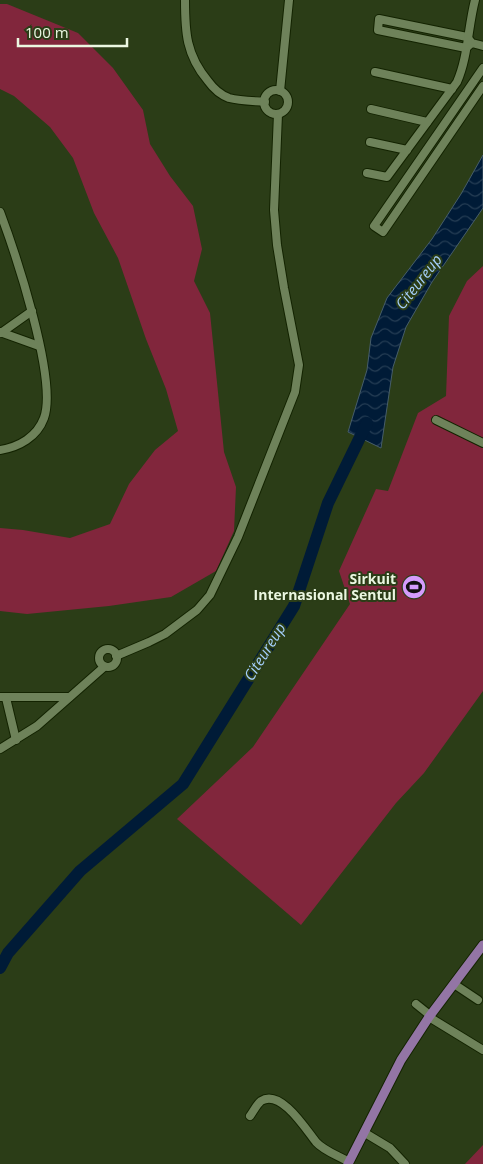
<svg xmlns="http://www.w3.org/2000/svg" width="483" height="1164" viewBox="0 0 483 1164" font-family="'Open Sans',sans-serif">
	<style>
		.green { fill: #81263c }
		.water { fill: url(#water-waves); stroke: #465d6a }
		.lines { fill: none; stroke-linecap: round; stroke-linejoin: round }
		.river { stroke: #001b37; stroke-width: 12 }
		.minor-casing { stroke: #132300; stroke-width: 10 }
		.major-casing { stroke: #132300; stroke-width: 11 }
		.minor { stroke: #6e825a; stroke-width: 8 }
		.major { stroke: #9375a5; stroke-width: 9 }
		.labels { text-anchor: middle; stroke-width: 4; stroke-linejoin: round; paint-order: stroke }
		.poi-label { font-size: 14px; font-weight: bold; fill: #ebf7e1; stroke: #2b3d17; text-anchor: end }
		.water-label { font-size: 15px; font-style: italic; fill: #a5cffb; stroke: #2b3d17 }
	</style>
	<defs>
		<pattern id="water-waves" width="16" height="10" patternUnits="userSpaceOnUse" patternTransform="scale(1.25)"><rect width="16" height="10" fill="#001b37"/><path d="M0 5q4-4 8 0t8 0" fill="none" stroke="#253d54"/></pattern>
	</defs>
	<rect width="100%" height="100%" fill="#2b3d17"/>
	<g class="green">
		<path d="M 0,4 L 7,4 L 78,33 L 113,68 L 143,110 L 150,144 L 170,176 L 193,206 L 202,249 L 194,281 L 210,313 L 224,452 L 236,487 L 234,531 L 216,571 L 171,597 L 109,606 L 27,614 L 0,611 L 0,528 L 23,530 L 70,538 L 110,524 L 129,484 L 155,450 L 178,431 L 166,389 L 146,339 L 118,258 L 94,213 L 73,158 L 50,127 L 14,96 L 0,89 Z"/>
		<path d="M 483,266 L 483,691 L 424,773 L 396,803 L 301,925 L 177,819 L 253,747 L 350,604 L 339,571 L 376,489 L 388,491 L 418,413 L 446,396 L 449,316 L 467,281 Z"/>
		<path d="M 483,1145 L 483,1164 L 465,1164 Z"/>
	</g>
	<path class="water" d="M 483,155 L 483,208 L 432,282 L 406,327 L 393,367 L 381,448 L 348,432 L 367,370 L 371,338 L 387,298 L 432,239 L 461,194 Z"/>
	<g class="lines">
		<path class="river" d="M 0,968 L 8,953 L 80,871 L 183,784 L 294,606 L 328,503 L 367,423"/>
		<g class="minor-casing">
			<g id="minor">
				<path d="M 185,0 C 185,32 186,55 208,81 C 213,88 221,95 229,98 C 240,101 253,101 265,102"/>
				<path d="M 472,43 L 466,48 L 378,30 L 379,19 L 467,37 L 472,43 L 483,46"/>
				<path d="M 483,68 L 374,226 L 383,232 L 483,86"/>
				<path d="M 375,72 L 452,89"/>
				<circle cx="276" cy="102" r="12"/>
				<path d="M 280,91 L 289,0"/>
				<path d="M 371,109 L 427,122"/>
				<path d="M 370,142 L 407,150"/>
				<path d="M 367,173 L 387,177 L 457,82 C 468,57 468,27 475,0"/>
				<path d="M 0,212 C 15,252 58,380 44,418 C 37,437 19,447 0,450"/>
				<path d="M 0,332 L 39,346"/>
				<path d="M 1,333 L 32,311"/>
				<path d="M 436,420 L 483,443"/>
				<circle cx="108" cy="658" r="9"/>
				<path d="M 116,656 L 149,642 L 165,634 L 197,610 L 210,595 L 238,537 L 295,392 L 299,365 L 284,288 L 277,245 L 274,210 L 278,114"/>
				<path d="M 0,697 L 69,697"/>
				<path d="M 6,698 L 16,740"/>
				<path d="M 0,749 L 37,726 L 104,667"/>
				<path d="M 454,984 L 478,1000"/>
				<path d="M 416,1004 L 431,1016"/>
				<path d="M 429,1017 L 483,1050"/>
				<path d="M 250,1116 C 253,1112 257,1104 261,1101 C 281,1088 307,1131 316,1142 C 324,1151 339,1156 349,1162"/>
				<path d="M 365,1133 L 390,1148 L 405,1164"/>
			</g>
		</g>
		<g class="major-casing">
			<path id="major" d="M 348,1164 L 401,1060 L 429,1017 L 483,945"/>
		</g>
		<use href="#minor" class="minor"/>
		<use href="#major" class="major"/>
	</g>
	<defs>
		<g id="stadium-disc" transform="scale(1.25)"><circle r="9.5" fill="#d49cfc" stroke="#2b3d17"/><path d="M0-5a6.5 5 0 1 0 0 10a6.5 5 0 1 0 0-10ZM-3.5-1.8h7v3.6h-7Z" fill="#111"/></g>
	</defs>
	<g fill-rule="evenodd">
		<use href="#stadium-disc" x="414" y="587"/>
	</g>
	<g class="labels">
		<g class="poi-label">
			<text x="396" y="584">Sirkuit<tspan x="396" dy="16">Internasional Sentul</tspan></text>
		</g>
		<g class="water-label">
			<text transform="translate(419 282) rotate(-52)" y="5">Citeureup</text>
			<text transform="translate(265 652) rotate(-58)" y="5">Citeureup</text>
		</g>
	</g>
	<path d="M18 38v8h109v-8" fill="none" stroke="#ebf7e1" stroke-width="2.5"/>
	<text x="25" y="38" font-size="15" fill="#ebf7e1" stroke="#2b3d17" stroke-width="4" paint-order="stroke">100 m</text>
</svg>
